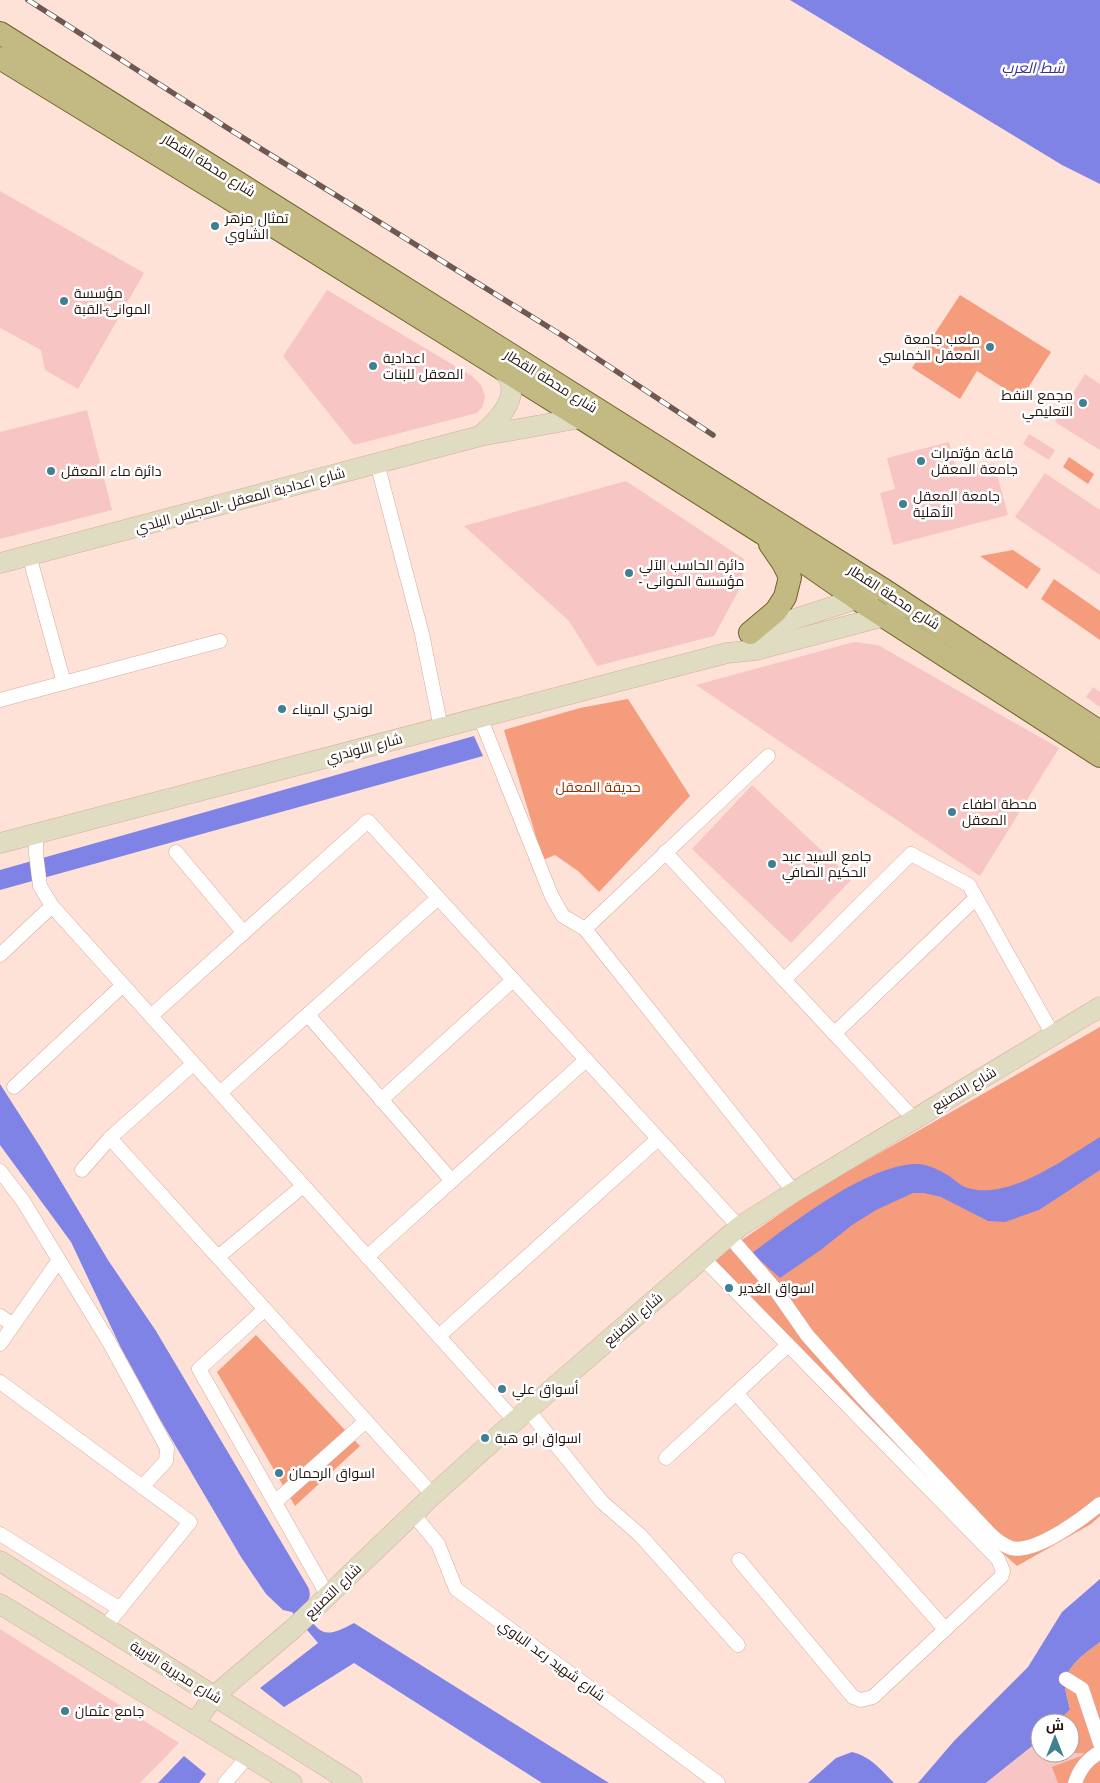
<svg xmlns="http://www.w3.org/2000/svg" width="1100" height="1783" viewBox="0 0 1100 1783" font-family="Jost,Cairo,sans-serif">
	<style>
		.green { fill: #f59c7c }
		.water { fill: #8083e6 }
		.building { fill: #f6c5c4 }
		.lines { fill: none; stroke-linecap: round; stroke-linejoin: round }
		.street-casing { stroke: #d7aa9b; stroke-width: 15 }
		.secondary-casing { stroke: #d7aa9b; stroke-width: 21 }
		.primary-casing { stroke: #706124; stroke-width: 24 }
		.street { stroke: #fff; stroke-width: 14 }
		.secondary { stroke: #e0dcc1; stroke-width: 20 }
		.primary { stroke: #c2b983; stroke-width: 22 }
		.rail-casing { stroke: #6d5951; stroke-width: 5.5 }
		.rail { stroke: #fff; stroke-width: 4; stroke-dasharray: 11; stroke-linecap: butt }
		.poi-dot { fill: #408093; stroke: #fff; stroke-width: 2 }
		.labels { text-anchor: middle; stroke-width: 5; stroke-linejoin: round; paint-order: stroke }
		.street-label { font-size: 14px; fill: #24140e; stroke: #fff }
		.poi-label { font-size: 14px; fill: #24140e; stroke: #fff; text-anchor: start }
		.park-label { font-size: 14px; fill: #923000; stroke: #fff }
		.water-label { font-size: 15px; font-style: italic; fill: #3a2b9d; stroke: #fff }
	</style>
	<rect width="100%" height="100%" fill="#fee2d8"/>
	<g class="green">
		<path d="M 960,295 L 1051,352 L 1021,399 L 977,371 L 960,399 L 912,368 Z"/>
		<path d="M 1069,457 L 1094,474 L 1088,484 L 1063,467 Z"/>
		<path d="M 1013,550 L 1041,569 L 1027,589 L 980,556 Z"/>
		<path d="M 1054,579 L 1100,611 L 1100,640 L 1041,599 Z"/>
		<path d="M 628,699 L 690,796 L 599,892 L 578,871 L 555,855 L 543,860 L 504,730 L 580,708 Z"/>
		<path d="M 1100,1027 L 1100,1516 L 1091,1524 L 1017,1566 L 987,1539 L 713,1260 L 813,1191 Z"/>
		<path d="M 256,1335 L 360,1446 L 295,1506 L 217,1372 Z"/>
		<path d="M 1100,1642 L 1100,1783 L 986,1783 L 1025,1754 L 1070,1753 L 1070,1723 L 1057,1723 L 1070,1708 C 1068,1701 1065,1692 1065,1685 C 1065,1666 1087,1652 1100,1642 Z"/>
	</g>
	<g class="water">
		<path d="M 790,0 L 1100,0 L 1100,184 L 1062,165 Z"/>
		<path d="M 474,736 L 483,756 L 0,890 L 0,870 Z"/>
		<path d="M 0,1084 L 41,1148 L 108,1260 L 156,1331 L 308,1587 C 312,1596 309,1601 302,1608 C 320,1634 323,1640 354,1623 L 609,1783 L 542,1783 L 354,1663 L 284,1707 L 260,1688 L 318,1643 L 292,1612 L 283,1610 L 266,1594 L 241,1557 L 161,1421 L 121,1348 L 71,1242 L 0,1145 Z"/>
		<path d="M 1100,1137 L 1100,1170 L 1039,1210 L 1005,1222 L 988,1221 L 941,1197 L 924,1193 L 913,1193 L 876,1210 L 852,1225 L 822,1249 L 780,1278 L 752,1253 C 793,1223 863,1167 914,1164 C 927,1163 942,1171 952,1178 C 956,1181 960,1185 965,1187 C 1007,1203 1065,1158 1100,1137 Z"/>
		<path d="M 1100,1579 L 1100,1642 C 1087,1652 1065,1666 1065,1685 C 1065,1692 1068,1701 1070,1709 L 1057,1723 L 1040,1723 L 1040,1740 L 986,1783 L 918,1783 L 954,1741 L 1028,1667 L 1062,1612 Z"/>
		<path d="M 852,1752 C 870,1756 881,1770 894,1783 L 808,1783 L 836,1758 Z"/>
		<path d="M 184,1756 L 206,1774 L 199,1783 L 158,1783 Z"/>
	</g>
	<g class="building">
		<path d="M 0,191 L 144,273 L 78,389 L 45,370 L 41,350 L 0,328 Z"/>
		<path d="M 327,290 L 472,376 L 481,385 L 485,396 L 483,406 L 477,413 L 354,445 L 283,356 Z"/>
		<path d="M 1085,374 L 1100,384 L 1100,450 L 1055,422 Z"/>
		<path d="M 87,410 L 112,510 L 0,539 L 0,432 Z"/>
		<path d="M 1029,434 L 1055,450 L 1049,460 L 1023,444 Z"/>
		<path d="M 949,442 L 957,473 L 994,463 L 1008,515 L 893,545 L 880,493 L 895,489 L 887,458 Z"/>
		<path d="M 1045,473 L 1100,510 L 1100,575 L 1015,517 Z"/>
		<path d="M 626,481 L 744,559 L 741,586 L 714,636 L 597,666 L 569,621 L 464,526 Z"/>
		<path d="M 854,642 L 878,645 L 1059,748 L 980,876 L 696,685 Z"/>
		<path d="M 1093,687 L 1100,692 L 1100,707 L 1086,697 Z"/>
		<path d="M 752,785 L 852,879 L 791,943 L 692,849 Z"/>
		<path d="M 0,1629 L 80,1680 L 179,1743 L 140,1783 L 0,1783 Z"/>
		<path d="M 1040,1740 L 1040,1753 L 1084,1753 L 1081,1756 L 1052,1767 L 1058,1783 L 986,1783 Z"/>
	</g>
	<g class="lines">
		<g class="street-casing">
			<g id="street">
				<path d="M 377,463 L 422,634 L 441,728"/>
				<path d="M 29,555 L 64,683"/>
				<path d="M 0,700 L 220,641"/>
				<path d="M 480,717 L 552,897 L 563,916 L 585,929 L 794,1192"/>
				<path d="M 36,833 L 36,854 L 40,886 L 52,906 L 515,1421"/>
				<path d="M 176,852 L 244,933"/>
				<path d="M 665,852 L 914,1119"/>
				<path d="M 585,929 L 768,756"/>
				<path d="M 0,955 L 52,906"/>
				<path d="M 784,980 L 911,854 L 969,885 L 1053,1035"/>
				<path d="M 308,1015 L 452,1181"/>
				<path d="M 151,1016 L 368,821 L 739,1227"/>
				<path d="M 834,1034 L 976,898"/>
				<path d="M 14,1087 L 123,985"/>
				<path d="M 220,1093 L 438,898"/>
				<path d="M 381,1100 L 513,980"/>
				<path d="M 110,1138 L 433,1495"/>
				<path d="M 82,1170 L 110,1138 L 193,1064"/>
				<path d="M 0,1171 L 23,1201 L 109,1342 L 167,1448 L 166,1461 L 142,1487"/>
				<path d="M 729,1236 L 775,1289 L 807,1335 L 863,1398 L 989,1533 C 995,1539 1002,1545 1011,1548 C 1035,1554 1082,1519 1100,1504"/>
				<path d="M 218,1257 L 303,1186"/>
				<path d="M 367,1257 L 586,1060"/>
				<path d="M 703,1258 L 998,1559 L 1003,1571 L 1001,1577 L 873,1697 L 861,1700 L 853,1697 L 739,1560"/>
				<path d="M 265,1309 L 199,1369 L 328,1596"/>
				<path d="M 0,1316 L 13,1325"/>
				<path d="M 439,1336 L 658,1139"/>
				<path d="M 0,1344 L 59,1260"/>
				<path d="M 0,1382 L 190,1522 L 105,1627"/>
				<path d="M 736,1393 L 945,1629"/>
				<path d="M 528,1410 L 602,1502 L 640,1535 L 738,1645"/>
				<path d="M 666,1458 L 788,1345"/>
				<path d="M 275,1502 L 366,1421"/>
				<path d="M 413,1514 L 438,1544 L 456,1589 L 718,1783"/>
				<path d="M 0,1534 L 120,1609"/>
				<path d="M 1066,1679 L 1082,1689 L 1100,1743"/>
				<path d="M 225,1783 L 248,1756"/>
				<path d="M 1075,1783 C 1080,1768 1087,1760 1100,1752"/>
			</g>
		</g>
		<g class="secondary-casing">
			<g id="secondary">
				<path d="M 480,436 C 495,423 519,401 509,378 C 507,374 502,370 498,366"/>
				<path d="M 0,563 L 480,436 L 581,418"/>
				<path d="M 754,632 L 869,595"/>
				<path d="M 0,843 L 727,653 L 756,650 L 885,616 L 896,612"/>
				<path d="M 0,1561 L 352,1783"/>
				<path d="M 0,1604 L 292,1783"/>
				<path d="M 195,1723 L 214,1696 L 294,1628 L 433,1495 L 515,1421 L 739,1227 L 794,1192 L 1100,1007"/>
			</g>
		</g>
		<g class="primary-casing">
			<g id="primary">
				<path d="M 0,33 L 884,590 L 1100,732"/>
				<path d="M 0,58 L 227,197 L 581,418 L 762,533 L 857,599 L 1100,756"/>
				<path d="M 750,633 L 776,611 L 785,597 L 790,577 L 783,563 L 770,544"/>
			</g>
		</g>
		<use href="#street" class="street"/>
		<use href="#secondary" class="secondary"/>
		<use href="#primary" class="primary"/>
		<g class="rail-casing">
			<path id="rail" d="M 28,0 L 229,129 L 563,336 L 713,435"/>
		</g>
		<use href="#rail" class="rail"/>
	</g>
	<g class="poi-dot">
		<circle cx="215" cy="226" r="5"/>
		<circle cx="64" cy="301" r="5"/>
		<circle cx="990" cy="347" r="5"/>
		<circle cx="373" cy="366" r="5"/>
		<circle cx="1083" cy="403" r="5"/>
		<circle cx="921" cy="461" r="5"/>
		<circle cx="51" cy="471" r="5"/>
		<circle cx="903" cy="504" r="5"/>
		<circle cx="629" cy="573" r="5"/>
		<circle cx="282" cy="709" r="5"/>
		<circle cx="952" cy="812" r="5"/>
		<circle cx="772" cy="864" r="5"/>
		<circle cx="729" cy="1288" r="5"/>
		<circle cx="502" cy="1389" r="5"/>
		<circle cx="485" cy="1438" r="5"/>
		<circle cx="279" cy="1473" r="5"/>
		<circle cx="65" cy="1711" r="5"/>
	</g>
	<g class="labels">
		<g class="street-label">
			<text transform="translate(209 165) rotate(32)" y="5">شارع محطة القطار</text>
			<text transform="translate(551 381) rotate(32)" y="5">شارع محطة القطار</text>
			<text transform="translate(240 500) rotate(-15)" y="5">شارع اعدادية المعقل -المجلس البلدي</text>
			<text transform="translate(894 597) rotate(33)" y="5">شارع محطة القطار</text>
			<text transform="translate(364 748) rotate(-15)" y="5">شارع اللوندري</text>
			<text transform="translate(964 1089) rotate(-31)" y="5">شارع التصنيع</text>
			<text transform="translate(633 1319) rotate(-41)" y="5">شارع التصنيع</text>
			<text transform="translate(333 1591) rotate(-44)" y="5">شارع التصنيع</text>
			<text transform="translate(552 1660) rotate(36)" y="5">شارع شهيد رعد الباوي</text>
			<text transform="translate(176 1672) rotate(32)" y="5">شارع مديرية التربية</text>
		</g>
		<g class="poi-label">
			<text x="225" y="223">تمثال مزهر<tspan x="225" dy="16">الشاوي</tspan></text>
			<text x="74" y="298">مؤسسة<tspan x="74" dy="16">الموانئ-القبة</tspan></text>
			<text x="980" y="344" text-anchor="end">ملعب جامعة<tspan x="980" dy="16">المعقل الخماسي</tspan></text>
			<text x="383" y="363">اعدادية<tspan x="383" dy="16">المعقل للبنات</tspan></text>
			<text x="1073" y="400" text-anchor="end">مجمع النفط<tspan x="1073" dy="16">التعليمي</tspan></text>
			<text x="931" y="458">قاعة مؤتمرات<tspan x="931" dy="16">جامعة المعقل</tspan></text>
			<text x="61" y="476">دائرة ماء المعقل</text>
			<text x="913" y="501">جامعة المعقل<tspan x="913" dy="16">الأهلية</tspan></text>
			<text x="639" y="570">دائرة الحاسب الآلي<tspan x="639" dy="16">- مؤسسة الموانى</tspan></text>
			<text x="292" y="714">لوندري الميناء</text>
			<text x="962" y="809">محطة اطفاء<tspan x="962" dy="16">المعقل</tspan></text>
			<text x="782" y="861">جامع السيد عبد<tspan x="782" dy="16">الحكيم الصافي</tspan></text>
			<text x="739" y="1293">اسواق الغدير</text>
			<text x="512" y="1394">أسواق علي</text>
			<text x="495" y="1443">اسواق ابو هبة</text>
			<text x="289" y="1478">اسواق الرحمان</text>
			<text x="75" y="1716">جامع عثمان</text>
		</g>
		<g class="park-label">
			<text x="598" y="792">حديقة المعقل</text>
		</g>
		<g class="water-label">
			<text x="1033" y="73">شط العرب</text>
		</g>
	</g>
	<g transform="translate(1055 1738)"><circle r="24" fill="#ffffff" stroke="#a7a19f"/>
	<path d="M0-4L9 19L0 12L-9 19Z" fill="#408093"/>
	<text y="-8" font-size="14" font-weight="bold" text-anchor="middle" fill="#24140e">ش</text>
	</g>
</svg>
